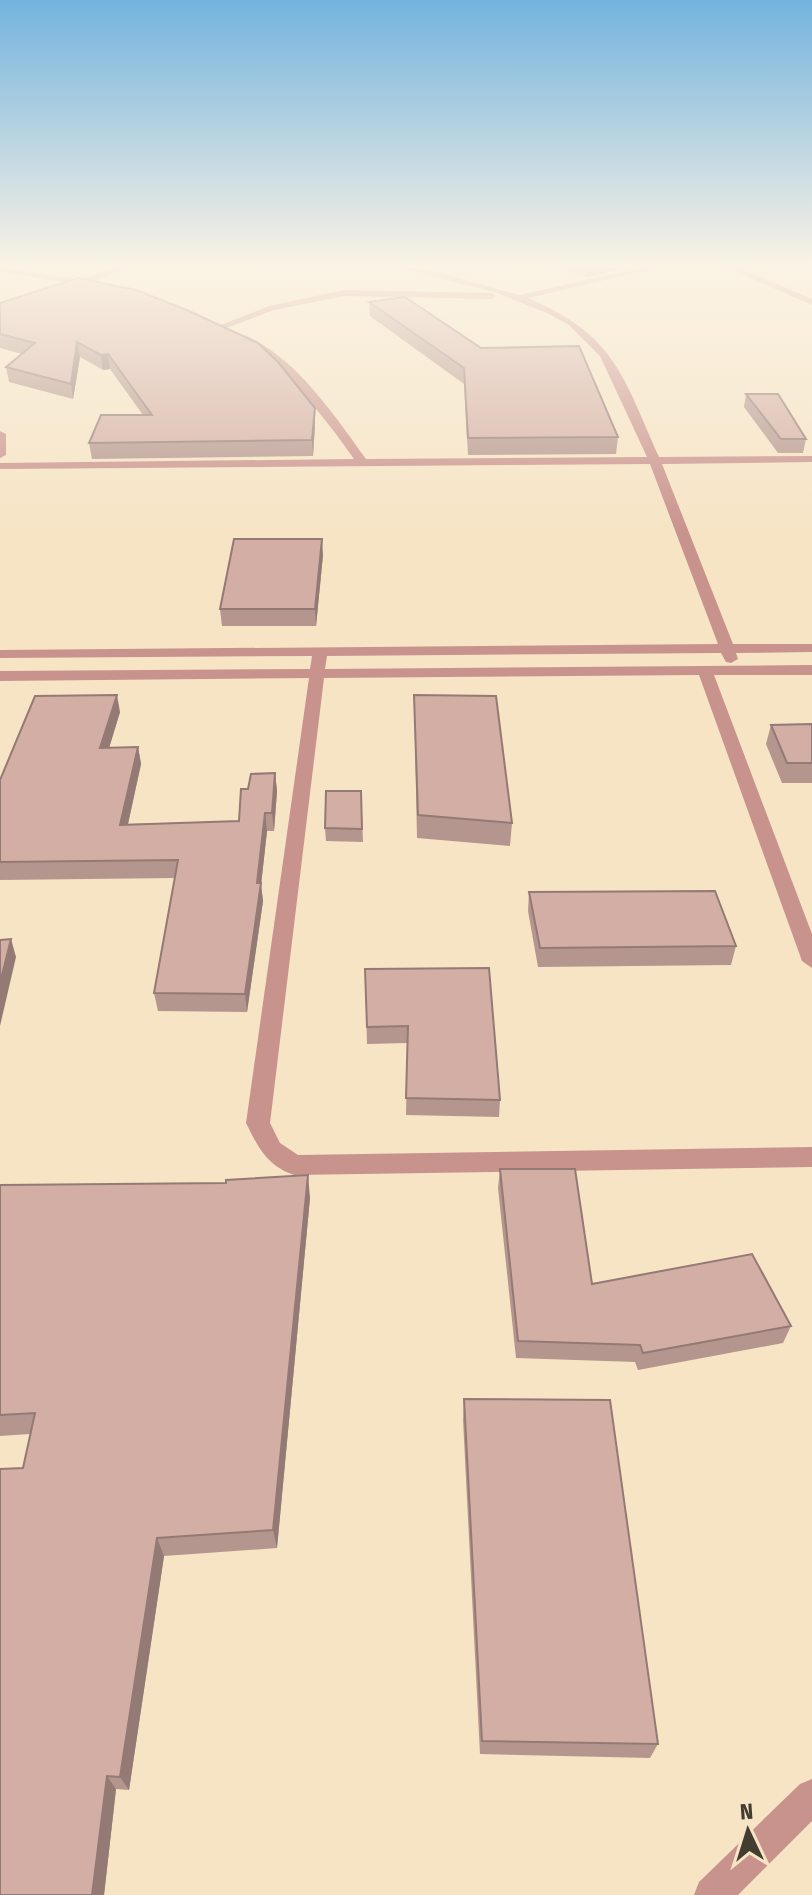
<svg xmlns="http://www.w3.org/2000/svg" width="812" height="1895" viewBox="0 0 812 1895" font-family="'Fira Sans Condensed',sans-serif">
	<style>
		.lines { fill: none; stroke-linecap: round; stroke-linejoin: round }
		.minor { fill: #c9938d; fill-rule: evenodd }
		.wall { fill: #b5968e }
		.shaded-wall { fill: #947a74 }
		.building { fill: #d3aea5; stroke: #947a74; stroke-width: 2 }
	</style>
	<rect width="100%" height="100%" fill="#f6e4c5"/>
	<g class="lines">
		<g class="minor">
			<path d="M 122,265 L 134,265 L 91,282 L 101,284 L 98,289 L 0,271 L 0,267 L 80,280 Z"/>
			<path d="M 389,265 L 442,273 L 519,295 L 654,265 L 670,265 L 528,298 C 615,335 623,376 659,457 L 812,456 L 812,462 L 662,464 L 733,644 L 812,644 L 812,652 L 736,653 L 738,659 L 731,663 L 726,662 L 721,653 L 327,656 L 325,669 L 812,665 L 812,675 L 714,675 L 812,934 L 812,968 L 802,961 L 699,675 L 324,678 L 270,1123 L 280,1143 L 298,1155 L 812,1147 L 812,1167 L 294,1175 C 267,1166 258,1147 246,1123 L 309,678 L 0,681 L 0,671 L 310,669 L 312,656 L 0,658 L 0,650 L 718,644 L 650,464 L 0,469 L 0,463 L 354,459 C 322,413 288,372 241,340 L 244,335 C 296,357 334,415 366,459 L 647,457 L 600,356 L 569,325 L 547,313 L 494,292 Z"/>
			<path d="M 721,265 L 733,265 L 812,299 L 812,305 Z"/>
			<path d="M 344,290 L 492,293 L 496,296 L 492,299 L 344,296 L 274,310 L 221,330 L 216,327 L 269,306 Z"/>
			<path d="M 0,431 L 6,434 L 6,455 L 0,458 Z"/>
			<path d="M 812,1779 L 812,1821 L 738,1895 L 694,1895 L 699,1882 L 800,1784 Z"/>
		</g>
	</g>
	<g class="wall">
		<path d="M 545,265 L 637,265 L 587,277 Z"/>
		<path d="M 369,302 L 481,348 L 618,437 L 616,454 L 468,455 L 464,384 L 370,316 Z"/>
		<path d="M 0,303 L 315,424 L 313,456 L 92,459 L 89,443 L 143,415 L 110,369 L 103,370 L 80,357 L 73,399 L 9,382 L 6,367 L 22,354 L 0,348 Z"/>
		<path d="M 746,394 L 806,439 L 803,453 L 778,453 L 744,407 Z"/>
		<path d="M 323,555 L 316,626 L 222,626 L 220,609 Z"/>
		<path d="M 414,695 L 512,823 L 510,846 L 417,838 Z"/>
		<path d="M 120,712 L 109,747 L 138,747 L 141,764 L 128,824 L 239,821 L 248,789 L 275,773 L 277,791 L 274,831 L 267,831 L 261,885 L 263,901 L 247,1012 L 158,1011 L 154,993 L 175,878 L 0,880 L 0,780 Z"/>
		<path d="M 812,724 L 812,783 L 782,783 L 766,744 L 771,725 Z"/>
		<path d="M 361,791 L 363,842 L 326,841 L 325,828 Z"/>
		<path d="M 529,892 L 736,946 L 731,965 L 538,967 L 528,911 Z"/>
		<path d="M 365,969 L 500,1100 L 499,1117 L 406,1115 L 407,1043 L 367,1044 Z"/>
		<path d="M 500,1169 L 592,1284 L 791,1326 L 783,1343 L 638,1370 L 635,1362 L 516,1358 L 498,1188 Z"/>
		<path d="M 0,1185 L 310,1198 L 277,1548 L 164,1556 L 129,1790 L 116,1789 L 104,1895 L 23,1468 L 30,1434 L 0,1436 Z"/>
		<path d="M 464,1399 L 658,1744 L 650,1758 L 480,1754 L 463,1420 Z"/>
	</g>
	<g class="shaded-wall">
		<path d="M 588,265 L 637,265 L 587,277 Z"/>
		<path d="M 77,342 L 80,357 L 73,399 L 71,384 Z"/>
		<path d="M 108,354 L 110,369 L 103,370 L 101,355 Z"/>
		<path d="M 315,408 L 315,424 L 313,456 L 312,440 Z"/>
		<path d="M 322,539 L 323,555 L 316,626 L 315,609 Z"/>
		<path d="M 117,695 L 120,712 L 104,765 L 100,748 Z"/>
		<path d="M 138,747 L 141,764 L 124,842 L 120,825 Z"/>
		<path d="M 275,773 L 277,791 L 274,831 L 272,813 Z"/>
		<path d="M 265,813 L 267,831 L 261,885 L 263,901 L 247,1012 L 245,994 Z"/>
		<path d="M 11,939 L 16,957 L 0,1026 L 0,983 Z"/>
		<path d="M 308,1175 L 310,1198 L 277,1548 L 273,1530 Z"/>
		<path d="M 157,1538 L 164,1556 L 129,1790 L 120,1777 Z"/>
		<path d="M 107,1776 L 116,1789 L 104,1895 L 92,1895 Z"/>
	</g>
	<g class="building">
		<path d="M 78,278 L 136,290 L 189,311 L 258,343 L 278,362 L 315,408 L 312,440 L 89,443 L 101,415 L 152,415 L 108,354 L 101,355 L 77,342 L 71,384 L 6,367 L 35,343 L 0,334 L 0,303 Z"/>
		<path d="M 405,297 L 481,348 L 579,346 L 618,437 L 468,438 L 464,368 L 369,302 Z"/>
		<path d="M 746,394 L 778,394 L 806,439 L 781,439 Z"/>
		<path d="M 234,539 L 322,539 L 315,609 L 220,609 Z"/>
		<path d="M 117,695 L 100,748 L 138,747 L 120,825 L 239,821 L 241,789 L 248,789 L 251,774 L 275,773 L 272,813 L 265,813 L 257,883 L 261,883 L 245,994 L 154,993 L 178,860 L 0,862 L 0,780 L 35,696 Z"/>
		<path d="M 414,695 L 496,696 L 512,823 L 418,815 Z"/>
		<path d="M 812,724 L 812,763 L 787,763 L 771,725 Z"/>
		<path d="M 326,791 L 361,791 L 362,829 L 325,828 Z"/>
		<path d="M 715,891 L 736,946 L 540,948 L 529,892 Z"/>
		<path d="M 11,939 L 0,983 L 0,940 Z"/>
		<path d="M 489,968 L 500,1100 L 406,1098 L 408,1026 L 367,1027 L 365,969 Z"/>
		<path d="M 500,1169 L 575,1169 L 592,1284 L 752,1254 L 791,1326 L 643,1353 L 640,1345 L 518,1341 Z"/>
		<path d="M 308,1175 L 273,1530 L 157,1538 L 120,1777 L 107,1776 L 92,1895 L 0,1895 L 0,1469 L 23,1468 L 35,1413 L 0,1415 L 0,1185 L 226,1183 L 226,1180 Z"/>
		<path d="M 464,1399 L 610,1400 L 658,1744 L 482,1741 Z"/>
	</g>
	<linearGradient id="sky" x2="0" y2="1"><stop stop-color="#73b3de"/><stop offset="0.5" stop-color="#fbf3e5"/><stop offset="1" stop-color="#fbf3e5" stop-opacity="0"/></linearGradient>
	<rect width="812" height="531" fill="url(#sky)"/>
	<g transform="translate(748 1831) rotate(356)" stroke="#f6e4c5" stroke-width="6" paint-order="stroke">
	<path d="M0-6L14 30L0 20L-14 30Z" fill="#433c30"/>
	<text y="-12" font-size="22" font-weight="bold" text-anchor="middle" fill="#433c30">N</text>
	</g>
</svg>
